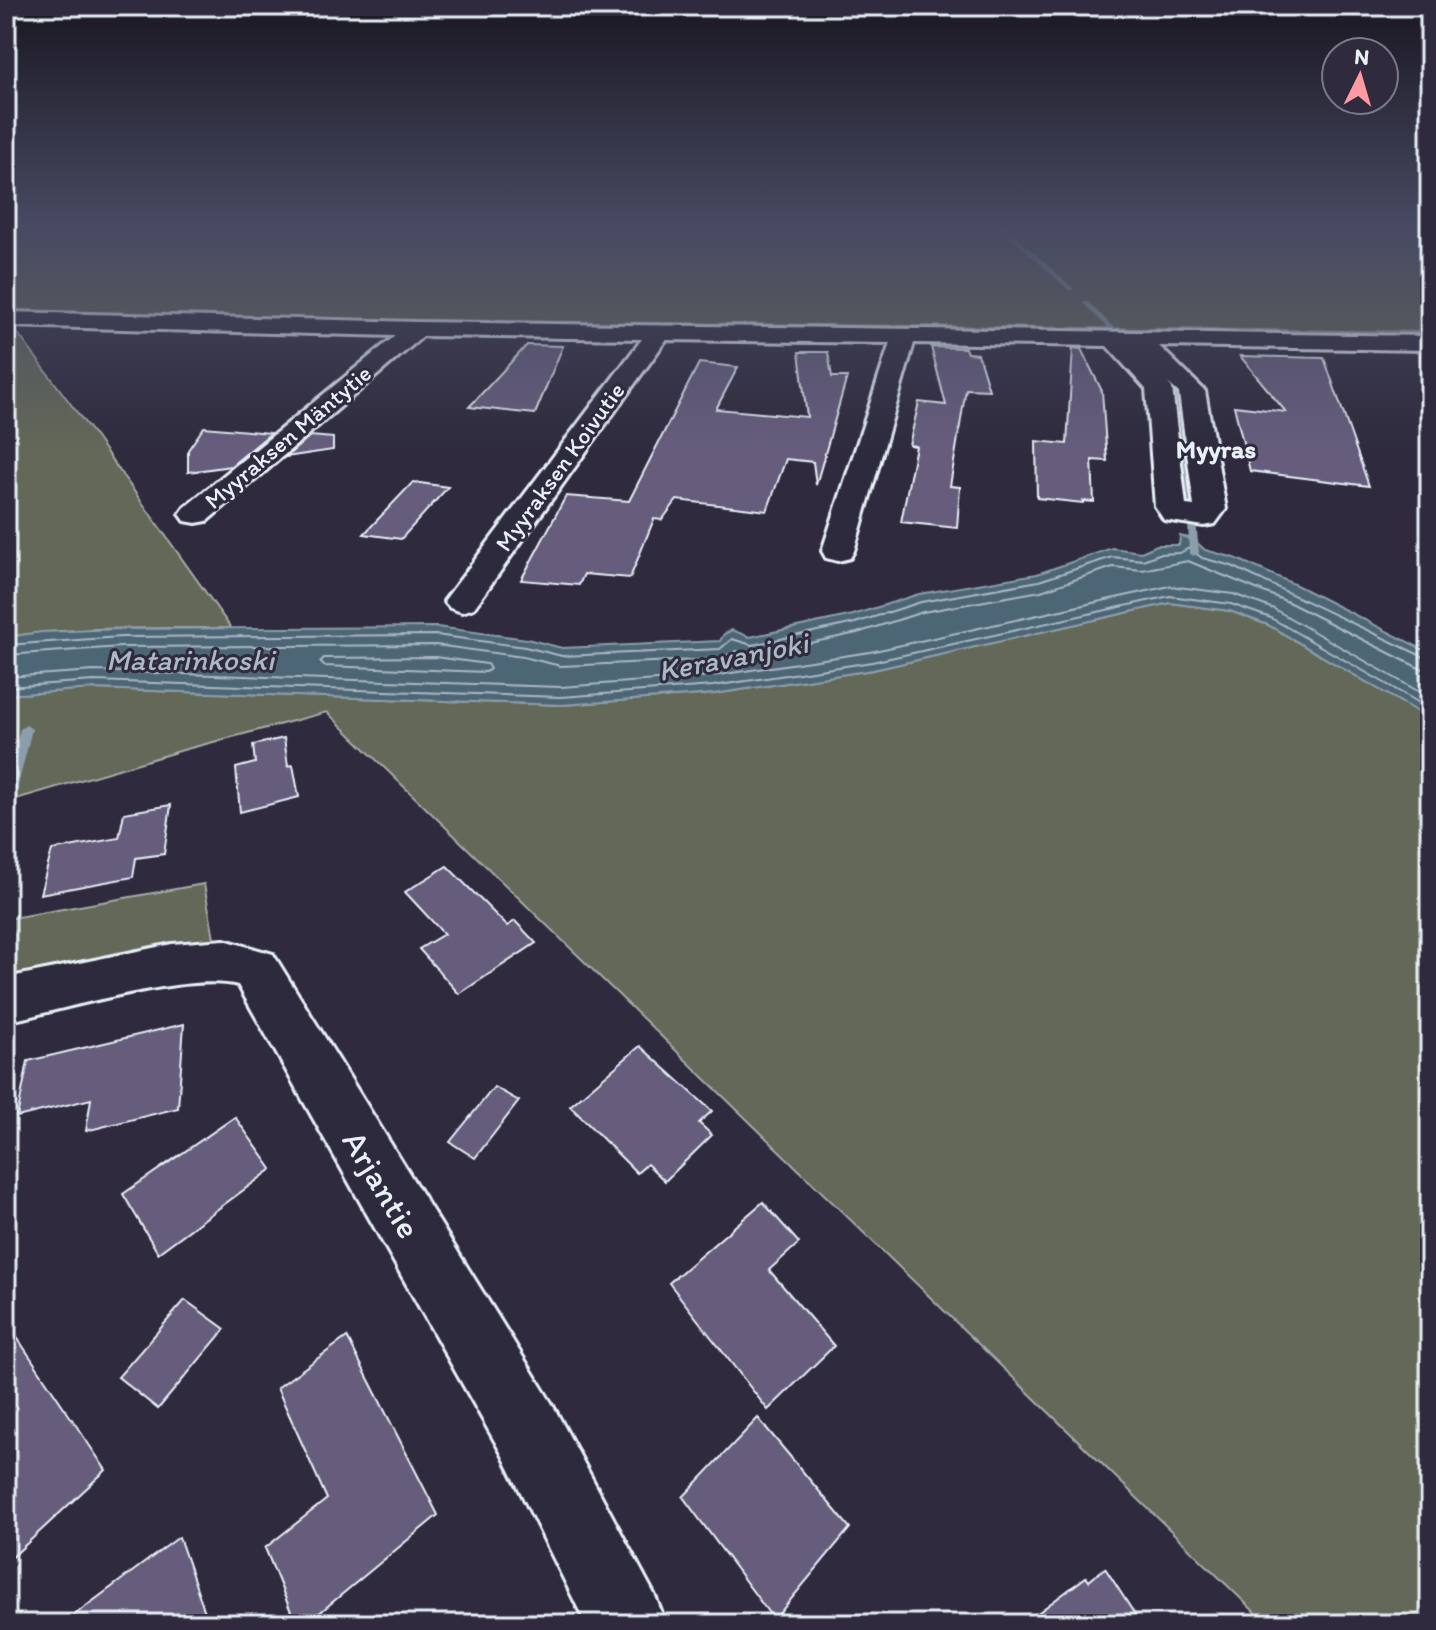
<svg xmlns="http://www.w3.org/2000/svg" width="1436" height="1630" viewBox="0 0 1436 1630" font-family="Itim,sans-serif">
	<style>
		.green { fill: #646759; stroke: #a6aca8; stroke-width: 2 }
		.water { fill: #4d6676; stroke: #8b9eaa; stroke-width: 2 }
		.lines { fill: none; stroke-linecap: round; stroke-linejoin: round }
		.shore { stroke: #aab9c4; stroke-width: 2 }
		.stream { fill: #8b9eaa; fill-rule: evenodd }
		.building { fill: #665d7b; stroke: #e8f1f8; stroke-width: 2 }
		.street-casing { stroke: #e8f1f8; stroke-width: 6 }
		.street { fill: #2f2a3d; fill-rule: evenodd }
		.labels { text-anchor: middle; stroke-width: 6; stroke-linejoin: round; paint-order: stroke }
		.far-street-label { font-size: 24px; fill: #e8f1f8; stroke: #2f2a3d }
		.far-quarter-label { font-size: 26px; font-weight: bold; fill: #e8f1f8; stroke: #2f2a3d }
		.water-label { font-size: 30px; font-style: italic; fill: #aab9c4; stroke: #2f2a3d }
		.near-street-label { font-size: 34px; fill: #e8f1f8; stroke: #2f2a3d }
	</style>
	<rect width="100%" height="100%" fill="#2f2a3d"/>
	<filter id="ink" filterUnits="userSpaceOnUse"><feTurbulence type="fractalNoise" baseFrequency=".0125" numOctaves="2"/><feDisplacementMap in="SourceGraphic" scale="16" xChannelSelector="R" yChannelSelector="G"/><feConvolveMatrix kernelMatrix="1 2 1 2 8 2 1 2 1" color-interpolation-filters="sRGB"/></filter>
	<g filter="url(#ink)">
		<g class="green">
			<path d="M 6,225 L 1430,225 L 1430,332 L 40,316 L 6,313 Z"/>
			<path d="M 6,323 L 10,323 L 97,439 L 231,628 C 156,628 80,626 6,637 Z"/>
			<path d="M 1170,603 L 1230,611 L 1268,625 L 1430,719 L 1430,1624 L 1267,1624 L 327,712 L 183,750 L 6,802 L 6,695 L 93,689 L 562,705 L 714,694 L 873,670 Z"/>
			<path d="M 204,884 L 215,943 L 6,983 L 6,919 Z"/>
		</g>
		<path class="water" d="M 1180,536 L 1193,539 L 1205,550 L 1235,558 L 1296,585 L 1430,653 L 1430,719 L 1268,625 L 1230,611 L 1170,603 L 873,670 L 714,694 L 562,705 L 93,689 L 6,695 L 6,637 L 42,632 L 121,629 L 437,627 L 527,639 L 562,648 L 720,641 L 724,634 L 732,630 L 750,637 L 853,615 L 919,594 L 1037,574 L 1112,548 L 1141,552 L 1157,545 L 1179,545 Z"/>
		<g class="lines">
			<g class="shore">
				<path d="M 6,645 L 121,637 L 436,635 L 525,647 L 562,656 L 720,649 L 732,639 L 752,645 L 855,623 L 921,602 L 1039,581 L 1112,557 L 1143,560 L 1159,554 L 1180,553 L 1189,548 L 1202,558 L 1232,566 L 1430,660"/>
				<path d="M 6,655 L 121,647 L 436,645 L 523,657 L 561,666 L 720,659 L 736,651 L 753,655 L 857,633 L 923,612 L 1041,591 L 1113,567 L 1142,570 L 1188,561 L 1288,602 L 1419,668 L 1430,670"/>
				<path d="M 435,657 L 487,664 L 490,669 L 486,672 L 324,666 L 320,662 L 324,658 Z"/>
				<path d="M 6,677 L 94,671 L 561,687 L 712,676 L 870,652 L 1170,586 L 1233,594 L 1274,609 L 1430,698"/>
				<path d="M 6,687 L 94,681 L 561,697 L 713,686 L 872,662 L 1170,596 L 1231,604 L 1271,618 L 1430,709"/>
			</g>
			<g class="stream">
				<path d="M 997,225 L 1003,225 L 1073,288 L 1073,290 L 1069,290 Z"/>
				<path d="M 1084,302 L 1088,302 L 1117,331 L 1117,333 L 1113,333 L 1084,304 Z"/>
				<path d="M 1164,378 L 1166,379 L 1178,395 L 1194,507 L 1190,510 L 1186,507 L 1170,395 L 1160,380 Z"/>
				<path d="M 1192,517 L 1196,520 L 1199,553 L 1194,556 L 1189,553 L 1188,520 Z"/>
				<path d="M 26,725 L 32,729 L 14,802 L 8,806 L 6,806 L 6,786 L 20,729 Z"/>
			</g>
		</g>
		<g class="building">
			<path d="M 527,345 L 563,346 L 535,414 L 469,407 Z"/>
			<path d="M 931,347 L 965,348 L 967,353 L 978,354 L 989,390 L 966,389 L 950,486 L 960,487 L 957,528 L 901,522 L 916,446 L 909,445 L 919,402 L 946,405 Z"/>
			<path d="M 1073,348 L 1081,349 L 1102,391 L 1107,461 L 1092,460 L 1094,502 L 1083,501 L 1083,503 L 1037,498 L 1036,441 L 1067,444 Z"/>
			<path d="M 799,352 L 828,352 L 832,377 L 847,377 L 816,485 L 813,462 L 786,459 L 767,511 L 677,500 L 662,520 L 654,519 L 630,578 L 584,574 L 579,585 L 521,580 L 566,496 L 629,501 L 699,363 L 738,367 L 716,409 L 807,417 Z"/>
			<path d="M 1240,356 L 1324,358 L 1369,486 L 1250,471 L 1234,406 L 1286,412 Z"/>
			<path d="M 204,427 L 271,433 L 231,466 L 188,472 L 188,450 Z"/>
			<path d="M 310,436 L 333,438 L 333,450 L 286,457 Z"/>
			<path d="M 413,482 L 448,487 L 401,539 L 364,534 Z"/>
			<path d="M 284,738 L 288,766 L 293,765 L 299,797 L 240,812 L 236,768 L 255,763 L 253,745 Z"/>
			<path d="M 171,805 L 164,854 L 136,858 L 133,877 L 40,894 L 52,850 L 119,838 L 124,813 Z"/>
			<path d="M 447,866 L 507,926 L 515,921 L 536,943 L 459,994 L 419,949 L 444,934 L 405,892 Z"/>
			<path d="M 184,1024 L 178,1108 L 86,1131 L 91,1099 L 17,1117 L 28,1061 Z"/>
			<path d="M 640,1046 L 712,1111 L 699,1123 L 712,1135 L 665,1181 L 647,1164 L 637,1173 L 570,1106 Z"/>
			<path d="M 494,1087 L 519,1101 L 475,1158 L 450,1142 Z"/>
			<path d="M 235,1117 L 272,1169 L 158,1253 L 123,1194 Z"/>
			<path d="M 763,1202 L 799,1243 L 769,1270 L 834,1346 L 768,1410 L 669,1283 Z"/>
			<path d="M 185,1300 L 225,1329 L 158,1409 L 118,1377 Z"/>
			<path d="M 6,1321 L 106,1470 L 6,1563 Z"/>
			<path d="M 347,1337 L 438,1515 L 306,1624 L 296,1624 L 265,1548 L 327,1499 L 277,1388 Z"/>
			<path d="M 758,1418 L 850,1528 L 774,1620 L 683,1497 Z"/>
			<path d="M 179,1537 L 209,1624 L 62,1624 Z"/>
			<path d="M 1105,1568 L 1141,1624 L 1023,1624 L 1086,1577 L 1089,1581 Z"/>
		</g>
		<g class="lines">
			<g class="street-casing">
				<g id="street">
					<path d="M 6,312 L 417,322 L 1430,336 L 1430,350 L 1159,346 L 1205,391 L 1226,509 L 1215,524 L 1204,526 L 1164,520 L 1155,506 L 1146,389 L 1107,346 L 914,343 L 854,551 L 850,558 L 838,561 L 826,558 L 822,551 L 890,343 L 666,340 L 474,608 L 462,612 L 450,608 L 444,601 L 642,339 L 423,336 L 207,521 L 196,523 L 185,521 L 180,514 L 185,507 L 395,336 L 6,326 ZM 1168,383 L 1179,393 L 1194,506 L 1186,505 L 1172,388 Z"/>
					<path d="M 224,940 L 273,954 L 552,1404 L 655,1596 L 666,1624 L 586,1624 L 502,1454 L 238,985 C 188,972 61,1010 6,1022 L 6,978 L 172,944 Z"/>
				</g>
			</g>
			<use href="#street" class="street"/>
		</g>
	</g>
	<linearGradient id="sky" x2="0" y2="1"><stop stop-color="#1a1722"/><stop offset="0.5" stop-color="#474a62"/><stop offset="1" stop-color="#474a62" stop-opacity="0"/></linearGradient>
	<rect width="1436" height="453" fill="url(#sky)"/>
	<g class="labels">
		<g class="far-street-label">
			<text transform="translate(288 437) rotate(-40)" y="8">Myyraksen Mäntytie</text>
			<text transform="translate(560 467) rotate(-54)" y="8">Myyraksen Koivutie</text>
		</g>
		<g class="far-quarter-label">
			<text x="1216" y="458">Myyras</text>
		</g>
		<g class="water-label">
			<text transform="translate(733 657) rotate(-11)" y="10">Keravanjoki</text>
			<text x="190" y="670">Matarinkoski</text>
		</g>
		<g class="near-street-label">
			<text transform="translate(382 1184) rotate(59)" y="12">Arjantie</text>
		</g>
	</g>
	<rect width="1436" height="1630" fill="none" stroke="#2f2a3d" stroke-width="32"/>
	<rect x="16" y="16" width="1404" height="1598" fill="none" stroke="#e8f1f8" stroke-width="3" filter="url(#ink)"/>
	<g transform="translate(1360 76) rotate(5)"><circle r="38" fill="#2f2a3d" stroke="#797a88" stroke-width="2"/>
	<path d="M0-6L14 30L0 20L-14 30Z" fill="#ff9aa2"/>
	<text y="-12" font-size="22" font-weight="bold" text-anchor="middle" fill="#e8f1f8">N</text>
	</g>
</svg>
